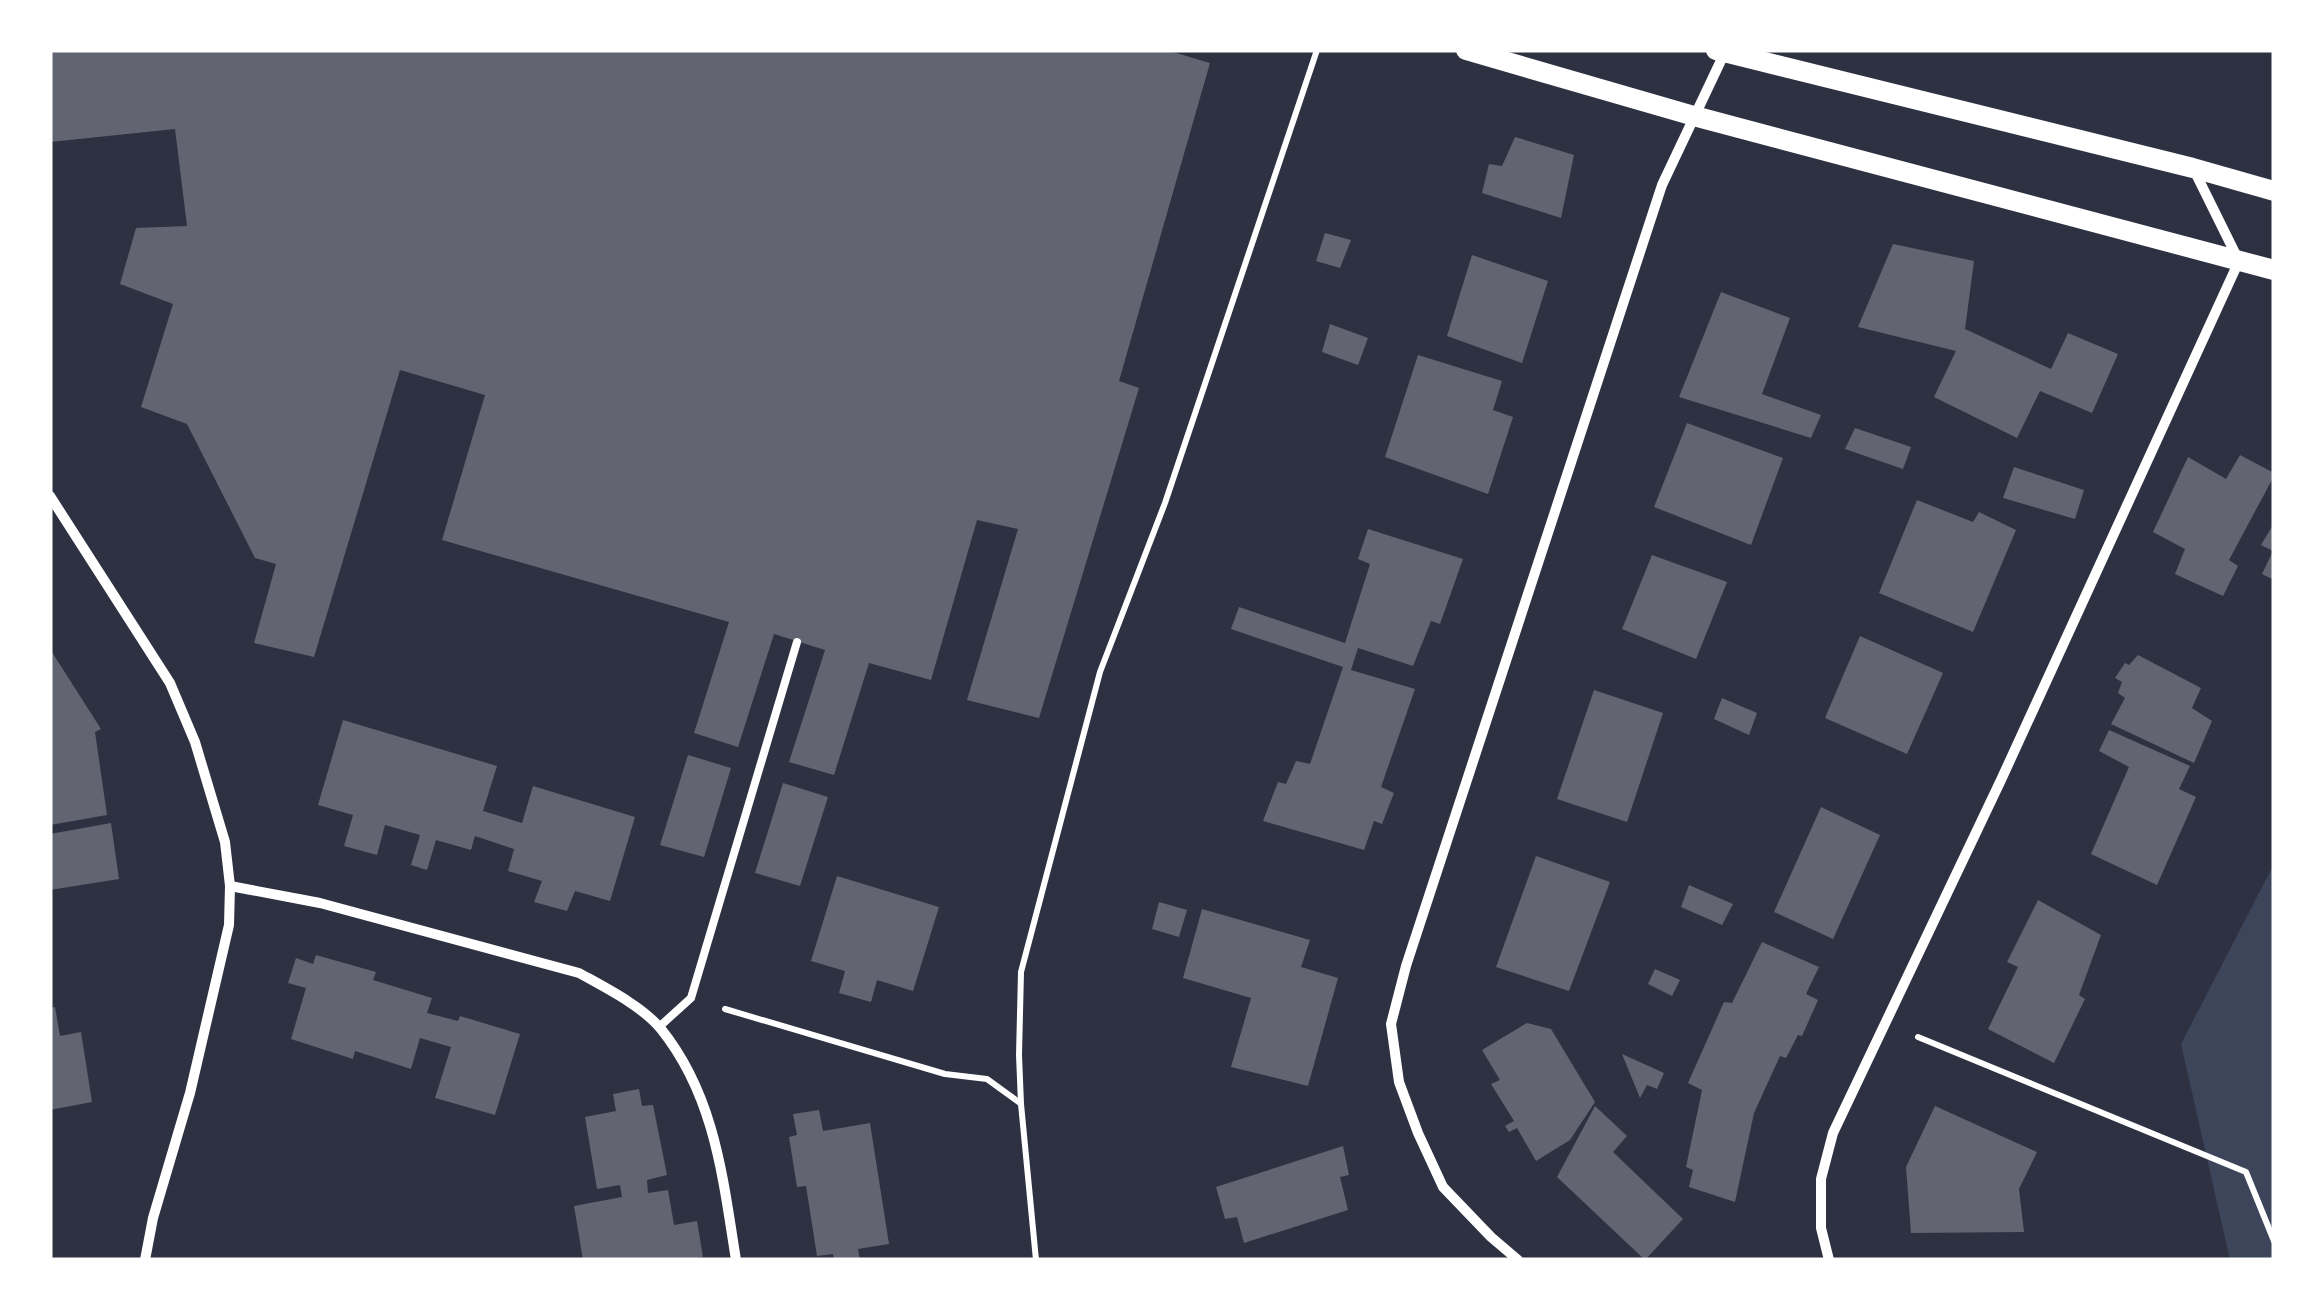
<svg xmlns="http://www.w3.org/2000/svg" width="2324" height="1310" viewBox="0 0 2324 1310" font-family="'DejaVu Sans',sans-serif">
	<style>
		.green { fill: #3c4559 }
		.building { fill: #626471 }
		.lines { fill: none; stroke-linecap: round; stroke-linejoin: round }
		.path { stroke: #fff; stroke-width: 6 }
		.service { stroke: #fff; stroke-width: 8 }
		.minor { stroke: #fff; stroke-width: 10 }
		.secondary { stroke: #fff; stroke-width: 20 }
	</style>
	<rect width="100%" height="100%" fill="#2d3142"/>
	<path class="green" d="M 2274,864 L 2274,1260 L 2230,1260 L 2181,1044 Z"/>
	<g class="building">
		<path d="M 50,50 L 1166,50 L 1210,63 L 1119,381 L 1139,388 L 1039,718 L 967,700 L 1018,529 L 977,520 L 931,680 L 869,663 L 834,775 L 789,762 L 825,650 L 774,634 L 738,747 L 694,733 L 729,622 L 442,540 L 485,395 L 400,370 L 314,657 L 254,643 L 276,564 L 255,558 L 187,424 L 141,407 L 173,304 L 120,284 L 136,228 L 187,226 L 175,129 L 50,142 Z"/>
		<path d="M 1515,137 L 1574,155 L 1561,218 L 1482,193 L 1489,164 L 1502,166 Z"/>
		<path d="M 1325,233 L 1351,240 L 1340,268 L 1316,261 Z"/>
		<path d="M 1893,244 L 1974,261 L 1965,329 L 2051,369 L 2068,333 L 2118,354 L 2092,413 L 2040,391 L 2017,438 L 1934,397 L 1956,351 L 1858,327 Z"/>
		<path d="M 1472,255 L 1548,281 L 1522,363 L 1447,336 Z"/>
		<path d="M 1721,292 L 1790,318 L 1762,394 L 1821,415 L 1811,438 L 1679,397 Z"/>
		<path d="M 1330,324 L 1368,338 L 1358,365 L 1322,352 Z"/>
		<path d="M 1418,355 L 1502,381 L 1493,410 L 1513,417 L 1488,494 L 1385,457 Z"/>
		<path d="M 1687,423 L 1783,458 L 1751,545 L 1654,507 Z"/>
		<path d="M 1855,428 L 1911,447 L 1903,469 L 1845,449 Z"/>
		<path d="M 2240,455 L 2274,473 L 2274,476 L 2229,560 L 2238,566 L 2223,596 L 2175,574 L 2185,549 L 2153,532 L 2188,457 L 2226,479 Z"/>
		<path d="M 2014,467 L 2084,490 L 2075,519 L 2003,498 Z"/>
		<path d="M 1917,500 L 1973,522 L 1979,512 L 2016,530 L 1973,632 L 1879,593 Z"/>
		<path d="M 2274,523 L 2274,580 L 2262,574 L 2273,551 L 2261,545 Z"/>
		<path d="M 1368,529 L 1463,559 L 1440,624 L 1431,621 L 1413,666 L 1358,648 L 1351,670 L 1415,689 L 1381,787 L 1394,793 L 1382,824 L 1374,821 L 1364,850 L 1263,821 L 1278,782 L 1286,784 L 1296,761 L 1310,764 L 1343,667 L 1231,629 L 1239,607 L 1345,643 L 1370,564 L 1358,559 Z"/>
		<path d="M 1652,555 L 1727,582 L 1696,659 L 1622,629 Z"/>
		<path d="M 1860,636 L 1943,673 L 1907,754 L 1825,718 Z"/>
		<path d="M 50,649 L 101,729 L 95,732 L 107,815 L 50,825 Z"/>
		<path d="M 2138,655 L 2201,688 L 2192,708 L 2212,721 L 2194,763 L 2111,724 L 2125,698 L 2118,693 L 2122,682 L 2115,678 L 2125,663 L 2129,665 Z"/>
		<path d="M 1594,690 L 1663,713 L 1627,822 L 1557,799 Z"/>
		<path d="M 1722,698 L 1757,713 L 1749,735 L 1714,719 Z"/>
		<path d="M 343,720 L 497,766 L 483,811 L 522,823 L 533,786 L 635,817 L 610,901 L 575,891 L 567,911 L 534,902 L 542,881 L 508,871 L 514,849 L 475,836 L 471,850 L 436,840 L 427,870 L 411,865 L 420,835 L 385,825 L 377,855 L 344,846 L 353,815 L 318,805 Z"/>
		<path d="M 2109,730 L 2190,766 L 2179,789 L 2196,797 L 2157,885 L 2091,854 L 2129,767 L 2099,751 Z"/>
		<path d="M 688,755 L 731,768 L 704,857 L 660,845 Z"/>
		<path d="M 783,783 L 828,797 L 800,886 L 755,873 Z"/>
		<path d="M 1821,807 L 1880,835 L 1833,939 L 1774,912 Z"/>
		<path d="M 111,823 L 119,879 L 50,890 L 50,834 Z"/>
		<path d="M 1536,856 L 1610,882 L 1569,991 L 1496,967 Z"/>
		<path d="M 837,876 L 939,907 L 913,991 L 877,980 L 871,1002 L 839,993 L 845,971 L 811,961 Z"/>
		<path d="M 1689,885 L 1733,904 L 1722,925 L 1681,907 Z"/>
		<path d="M 2038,900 L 2101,935 L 2079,995 L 2085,999 L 2054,1063 L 1988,1029 L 2018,967 L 2007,962 Z"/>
		<path d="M 1159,902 L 1187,910 L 1179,937 L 1152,929 Z"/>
		<path d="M 1202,909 L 1310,940 L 1301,967 L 1338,978 L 1308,1086 L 1231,1067 L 1251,998 L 1183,978 Z"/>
		<path d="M 1762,942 L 1819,967 L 1806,994 L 1818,1000 L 1802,1036 L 1798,1035 L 1786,1058 L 1780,1056 L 1754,1113 L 1735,1202 L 1689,1187 L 1693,1170 L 1686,1167 L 1702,1090 L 1688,1083 L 1724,1002 L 1732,1003 Z"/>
		<path d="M 316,955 L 376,972 L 373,980 L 432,998 L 427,1013 L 458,1021 L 460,1016 L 520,1034 L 495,1115 L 435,1098 L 451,1047 L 420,1038 L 411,1069 L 355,1051 L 353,1059 L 291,1039 L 306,988 L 288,983 L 296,958 L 313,964 Z"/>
		<path d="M 1655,969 L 1680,980 L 1672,996 L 1648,984 Z"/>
		<path d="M 55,1007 L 60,1036 L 81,1032 L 92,1102 L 50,1110 L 50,1008 Z"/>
		<path d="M 1527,1023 L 1551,1029 L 1595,1102 L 1570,1140 L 1536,1161 L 1517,1128 L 1509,1132 L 1505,1126 L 1514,1121 L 1491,1084 L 1500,1080 L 1482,1050 Z"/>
		<path d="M 1622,1054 L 1664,1073 L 1657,1089 L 1647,1085 L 1640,1098 Z"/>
		<path d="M 639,1089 L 642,1106 L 653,1105 L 667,1175 L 647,1180 L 648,1193 L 668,1190 L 674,1225 L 697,1221 L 703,1257 L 685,1260 L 583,1260 L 574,1206 L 622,1197 L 620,1185 L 597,1189 L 585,1117 L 616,1111 L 613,1094 Z"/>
		<path d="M 1595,1106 L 1627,1136 L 1613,1152 L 1683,1219 L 1645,1260 L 1557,1177 Z"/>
		<path d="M 1935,1106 L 2037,1152 L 2019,1189 L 2024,1232 L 1911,1233 L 1906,1167 Z"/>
		<path d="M 819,1110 L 823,1131 L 870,1123 L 889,1244 L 858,1249 L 860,1260 L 834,1260 L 833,1254 L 817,1256 L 806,1186 L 797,1187 L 789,1137 L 797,1135 L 793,1114 Z"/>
		<path d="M 1343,1146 L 1349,1175 L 1340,1177 L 1348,1210 L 1244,1243 L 1237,1217 L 1225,1219 L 1216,1187 Z"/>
	</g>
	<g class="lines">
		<g class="path">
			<path d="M 725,1009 L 945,1074 L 987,1079 L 1020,1103"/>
			<path d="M 1918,1037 L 2246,1172 L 2274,1241"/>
			<path d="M 1036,1260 L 1021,1104 L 1019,1055 L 1021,972 L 1100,672 L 1165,503 L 1317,50"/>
		</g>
		<path class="service" d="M 659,1027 L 691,998 L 797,642"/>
		<g class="minor">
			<path d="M 50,496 L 170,683 L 195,742 L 225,842 L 230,886 L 229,925 L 190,1093 L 153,1218 L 145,1260"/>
			<path d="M 230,886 L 320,903 L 579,973 C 606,988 642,1006 661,1029 C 715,1096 723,1179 736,1260"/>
			<path d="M 1518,1260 L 1491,1237 L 1443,1187 L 1418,1133 L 1399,1082 L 1391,1024 L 1406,966 L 1662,185 L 1725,52"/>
			<path d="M 1829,1260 L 1821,1228 L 1821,1179 L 1833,1133 L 2001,780 L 2239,261 L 2194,170"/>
		</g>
		<g class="secondary">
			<path d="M 1466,50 L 1694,116 L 2274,270"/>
			<path d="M 1716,50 L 2193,168 L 2274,191"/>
		</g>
	</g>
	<rect width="2324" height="1310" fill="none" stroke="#ffffff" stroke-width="105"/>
</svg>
